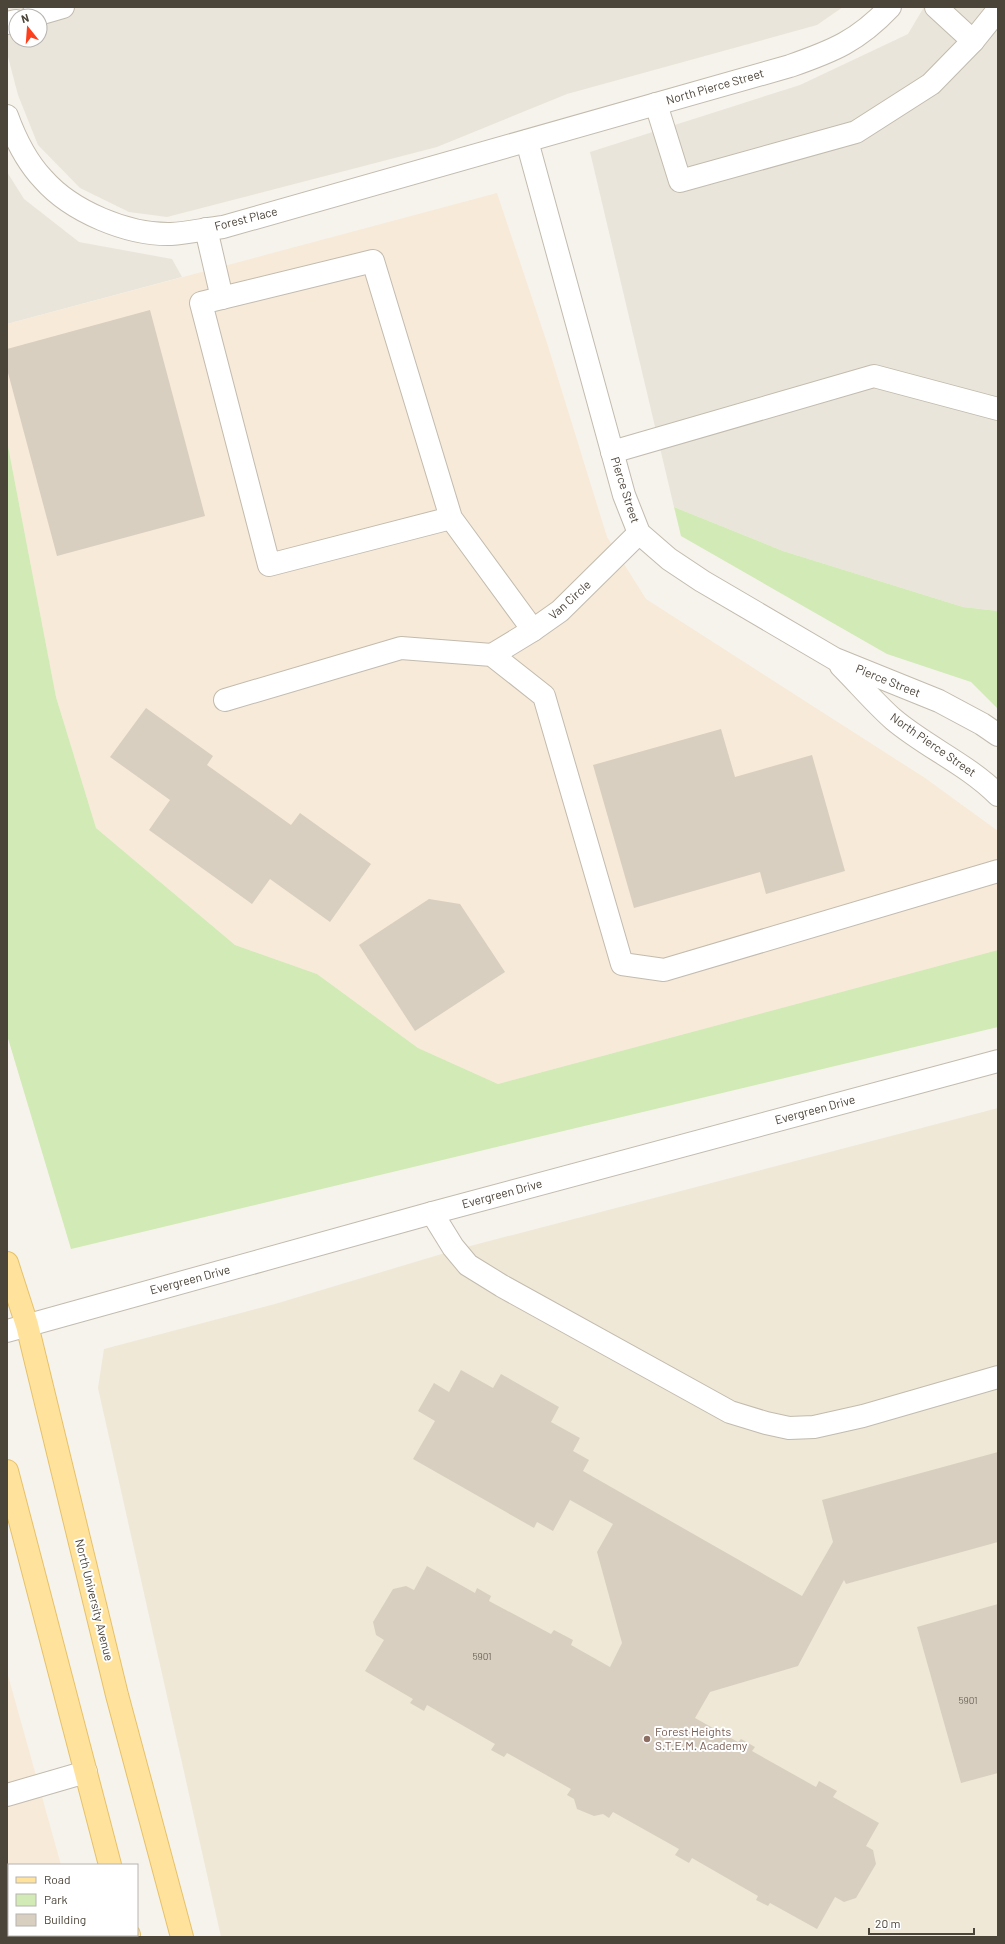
<svg xmlns="http://www.w3.org/2000/svg" width="1005" height="1944" viewBox="0 0 1005 1944" font-family="Barlow,sans-serif">
	<style>
		.residential { fill: #eae5da; fill-rule: evenodd }
		.commercial { fill: #f7ead8 }
		.education { fill: #efe8d6 }
		.green { fill: #d2eab5 }
		.building { fill: #d8cfc1 }
		.lines { fill: none; stroke-linecap: round; stroke-linejoin: round }
		.minor-casing { stroke: #c2bbae; stroke-width: 24 }
		.major-casing { stroke: #e6c16a; stroke-width: 24 }
		.minor { stroke: #fff; stroke-width: 22 }
		.major { stroke: #ffe39c; stroke-width: 22 }
		.education-dot { fill: #8d6e63; stroke: #fff; stroke-width: 1.5 }
		.labels { text-anchor: middle; stroke-width: 4; stroke-linejoin: round; paint-order: stroke }
		.number-label { font-size: 10px; fill: #6e675b }
		.street-label { font-size: 12px; fill: #4b4439; stroke: #fff }
		.education-label { font-size: 12px; fill: #785e54; stroke: #fff; text-anchor: start }
	</style>
	<rect width="100%" height="100%" fill="#f6f3ec"/>
	<g class="residential">
		<path d="M 7,7 L 843,7 L 817,25 L 567,94 L 437,147 L 167,217 L 129,212 L 80,188 L 38,145 L 18,95 L 7,53 ZM 16,16 L 40,16 L 40,40 L 16,40 Z"/>
		<path d="M 924,7 L 998,7 L 998,611 L 963,607 L 783,551 L 674,507 L 590,152 L 800,85 L 908,34 Z"/>
		<path d="M 7,172 L 24,199 L 79,242 L 172,259 L 182,277 L 7,324 Z"/>
	</g>
	<g class="commercial">
		<path d="M 497,193 L 547,343 L 607,537 L 646,599 L 925,778 L 998,831 L 998,950 L 498,1084 L 418,1048 L 317,974 L 235,945 L 96,828 L 56,697 L 7,441 L 7,324 Z"/>
		<path d="M 7,1672 L 61,1865 L 9,1865 L 9,1935 L 80,1935 L 81,1937 L 7,1937 Z"/>
	</g>
	<path class="education" d="M 998,1108 L 998,1937 L 221,1937 L 98,1388 L 104,1349 L 275,1304 L 455,1250 Z"/>
	<g class="green">
		<path d="M 7,441 L 56,697 L 96,828 L 235,945 L 317,974 L 418,1048 L 498,1084 L 998,950 L 998,1027 L 71,1249 L 7,1035 Z"/>
		<path d="M 674,507 L 783,551 L 963,607 L 998,611 L 998,709 L 971,682 L 887,654 L 681,536 Z"/>
	</g>
	<g class="building">
		<path d="M 150,310 L 205,516 L 57,556 L 7,369 L 7,349 Z"/>
		<path d="M 146,708 L 213,756 L 207,765 L 291,825 L 300,813 L 371,864 L 330,922 L 270,879 L 252,904 L 149,830 L 170,800 L 110,757 Z"/>
		<path d="M 721,729 L 735,777 L 812,755 L 845,871 L 766,894 L 760,872 L 634,908 L 593,765 Z"/>
		<path d="M 429,899 L 460,904 L 505,972 L 415,1031 L 359,945 Z"/>
		<path d="M 461,1370 L 493,1388 L 501,1374 L 559,1407 L 551,1422 L 580,1438 L 573,1451 L 589,1460 L 583,1471 L 802,1596 L 833,1542 L 822,1500 L 998,1452 L 998,1542 L 846,1584 L 844,1580 L 798,1666 L 710,1692 L 695,1718 L 738,1742 L 741,1739 L 755,1747 L 752,1751 L 816,1787 L 819,1781 L 837,1791 L 833,1797 L 879,1823 L 866,1846 L 873,1850 L 876,1864 L 856,1898 L 844,1902 L 835,1897 L 817,1929 L 770,1903 L 768,1906 L 756,1900 L 758,1896 L 692,1858 L 689,1863 L 675,1855 L 679,1849 L 613,1812 L 609,1818 L 603,1814 L 594,1816 L 577,1809 L 574,1799 L 567,1795 L 571,1789 L 507,1753 L 504,1757 L 491,1750 L 495,1744 L 427,1705 L 424,1711 L 410,1703 L 413,1699 L 365,1671 L 384,1640 L 376,1635 L 373,1622 L 393,1589 L 406,1586 L 414,1590 L 427,1566 L 475,1593 L 477,1588 L 491,1596 L 489,1601 L 551,1634 L 554,1630 L 573,1640 L 571,1645 L 610,1667 L 622,1643 L 597,1552 L 613,1524 L 570,1500 L 553,1531 L 537,1522 L 534,1528 L 413,1459 L 435,1421 L 418,1411 L 434,1383 L 449,1392 Z"/>
		<path d="M 998,1604 L 998,1773 L 961,1783 L 917,1627 Z"/>
	</g>
	<g class="lines">
		<g class="minor-casing">
			<g id="minor">
				<path d="M 32,16 L 63,7"/>
				<path d="M 7,23 L 16,21"/>
				<path d="M 973,41 L 998,10"/>
				<path d="M 656,104 L 680,181 L 856,132 L 931,84 L 973,41 L 936,7"/>
				<path d="M 7,116 C 15,138 27,162 43,179 C 72,212 128,235 171,234 C 188,233 206,229 223,227 L 790,66 C 833,51 858,41 890,7"/>
				<path d="M 527,141 L 624,495 L 639,533 L 669,559 L 702,581 L 835,659 L 939,701 L 982,724 L 998,735"/>
				<path d="M 206,229 L 222,298"/>
				<path d="M 612,452 L 874,376 L 998,409"/>
				<path d="M 451,518 L 269,565 L 201,303 L 373,261 L 451,518 L 533,630"/>
				<path d="M 492,655 L 533,630 L 560,611 L 639,533"/>
				<path d="M 841,666 C 858,683 875,703 893,719 C 926,747 967,764 998,795"/>
				<path d="M 225,700 L 401,648 L 492,655 L 544,696 L 622,964 L 664,970 L 998,871"/>
				<path d="M 432,1213 L 453,1247 L 468,1265 L 502,1286 L 730,1412 L 766,1423 L 789,1428 L 814,1427 L 863,1416 L 998,1377"/>
				<path d="M 7,1331 L 432,1213 L 998,1061"/>
				<path d="M 7,1795 L 86,1772"/>
				<path d="M 7,1893 L 9,1900"/>
				<path d="M 19,1935 L 19,1937"/>
			</g>
		</g>
		<g class="major-casing">
			<g id="major">
				<path d="M 7,1263 L 27,1325 L 117,1695 L 182,1937"/>
				<path d="M 7,1471 L 110,1865"/>
				<path d="M 129,1935 L 129,1937"/>
			</g>
		</g>
		<use href="#minor" class="minor"/>
		<use href="#major" class="major"/>
	</g>
	<circle class="education-dot" cx="647" cy="1739" r="4"/>
	<g class="labels">
		<g class="number-label">
			<text x="482" y="1660">5901</text>
			<text x="968" y="1704">5901</text>
		</g>
		<g class="street-label">
			<text transform="translate(715 87) rotate(-16)" y="4">North Pierce Street</text>
			<text transform="translate(246 219) rotate(-14)" y="4">Forest Place</text>
			<text transform="translate(625 490) rotate(72)" y="4">Pierce Street</text>
			<text transform="translate(570 600) rotate(-42)" y="4">Van Circle</text>
			<text transform="translate(888 681) rotate(22)" y="4">Pierce Street</text>
			<text transform="translate(933 745) rotate(35)" y="4">North Pierce Street</text>
			<text transform="translate(815 1110) rotate(-15)" y="4">Evergreen Drive</text>
			<text transform="translate(502 1194) rotate(-15)" y="4">Evergreen Drive</text>
			<text transform="translate(190 1280) rotate(-15)" y="4">Evergreen Drive</text>
			<text transform="translate(94 1600) rotate(76)" y="4">North University Avenue</text>
		</g>
		<g class="education-label">
			<text x="655" y="1736">Forest Heights<tspan x="655" dy="14">S.T.E.M. Academy</tspan></text>
		</g>
	</g>
	<rect width="1005" height="1944" fill="none" stroke="#4b4439" stroke-width="16"/>
	<rect x="8" y="1864" width="130" height="72" fill="#ffffff" stroke="#b7b4b0"/>
	<rect x="16" y="1877" width="20" height="6" fill="#ffe39c" stroke="#b7b4b0"/>
	<text x="44" y="1884" font-size="12" fill="#4b4439">Road</text>
	<rect x="16" y="1894" width="20" height="12" fill="#d2eab5" stroke="#b7b4b0"/>
	<text x="44" y="1904" font-size="12" fill="#4b4439">Park</text>
	<rect x="16" y="1914" width="20" height="12" fill="#d8cfc1" stroke="#b7b4b0"/>
	<text x="44" y="1924" font-size="12" fill="#4b4439">Building</text>
	<g transform="translate(28 28) rotate(343)"><circle r="19" fill="#ffffff" stroke="#b7b4b0"/>
	<path d="M0-3L7 15L0 10L-7 15Z" fill="#fc3f1d"/>
	<text y="-6" font-size="11" font-weight="bold" text-anchor="middle" fill="#4b4439">N</text>
	</g>
	<path d="M869 1928v6h105v-6" fill="none" stroke="#4b4439" stroke-width="2"/>
	<text x="875" y="1928" font-size="12" fill="#4b4439" stroke="#ffffff" stroke-width="3" paint-order="stroke">20 m</text>
</svg>
